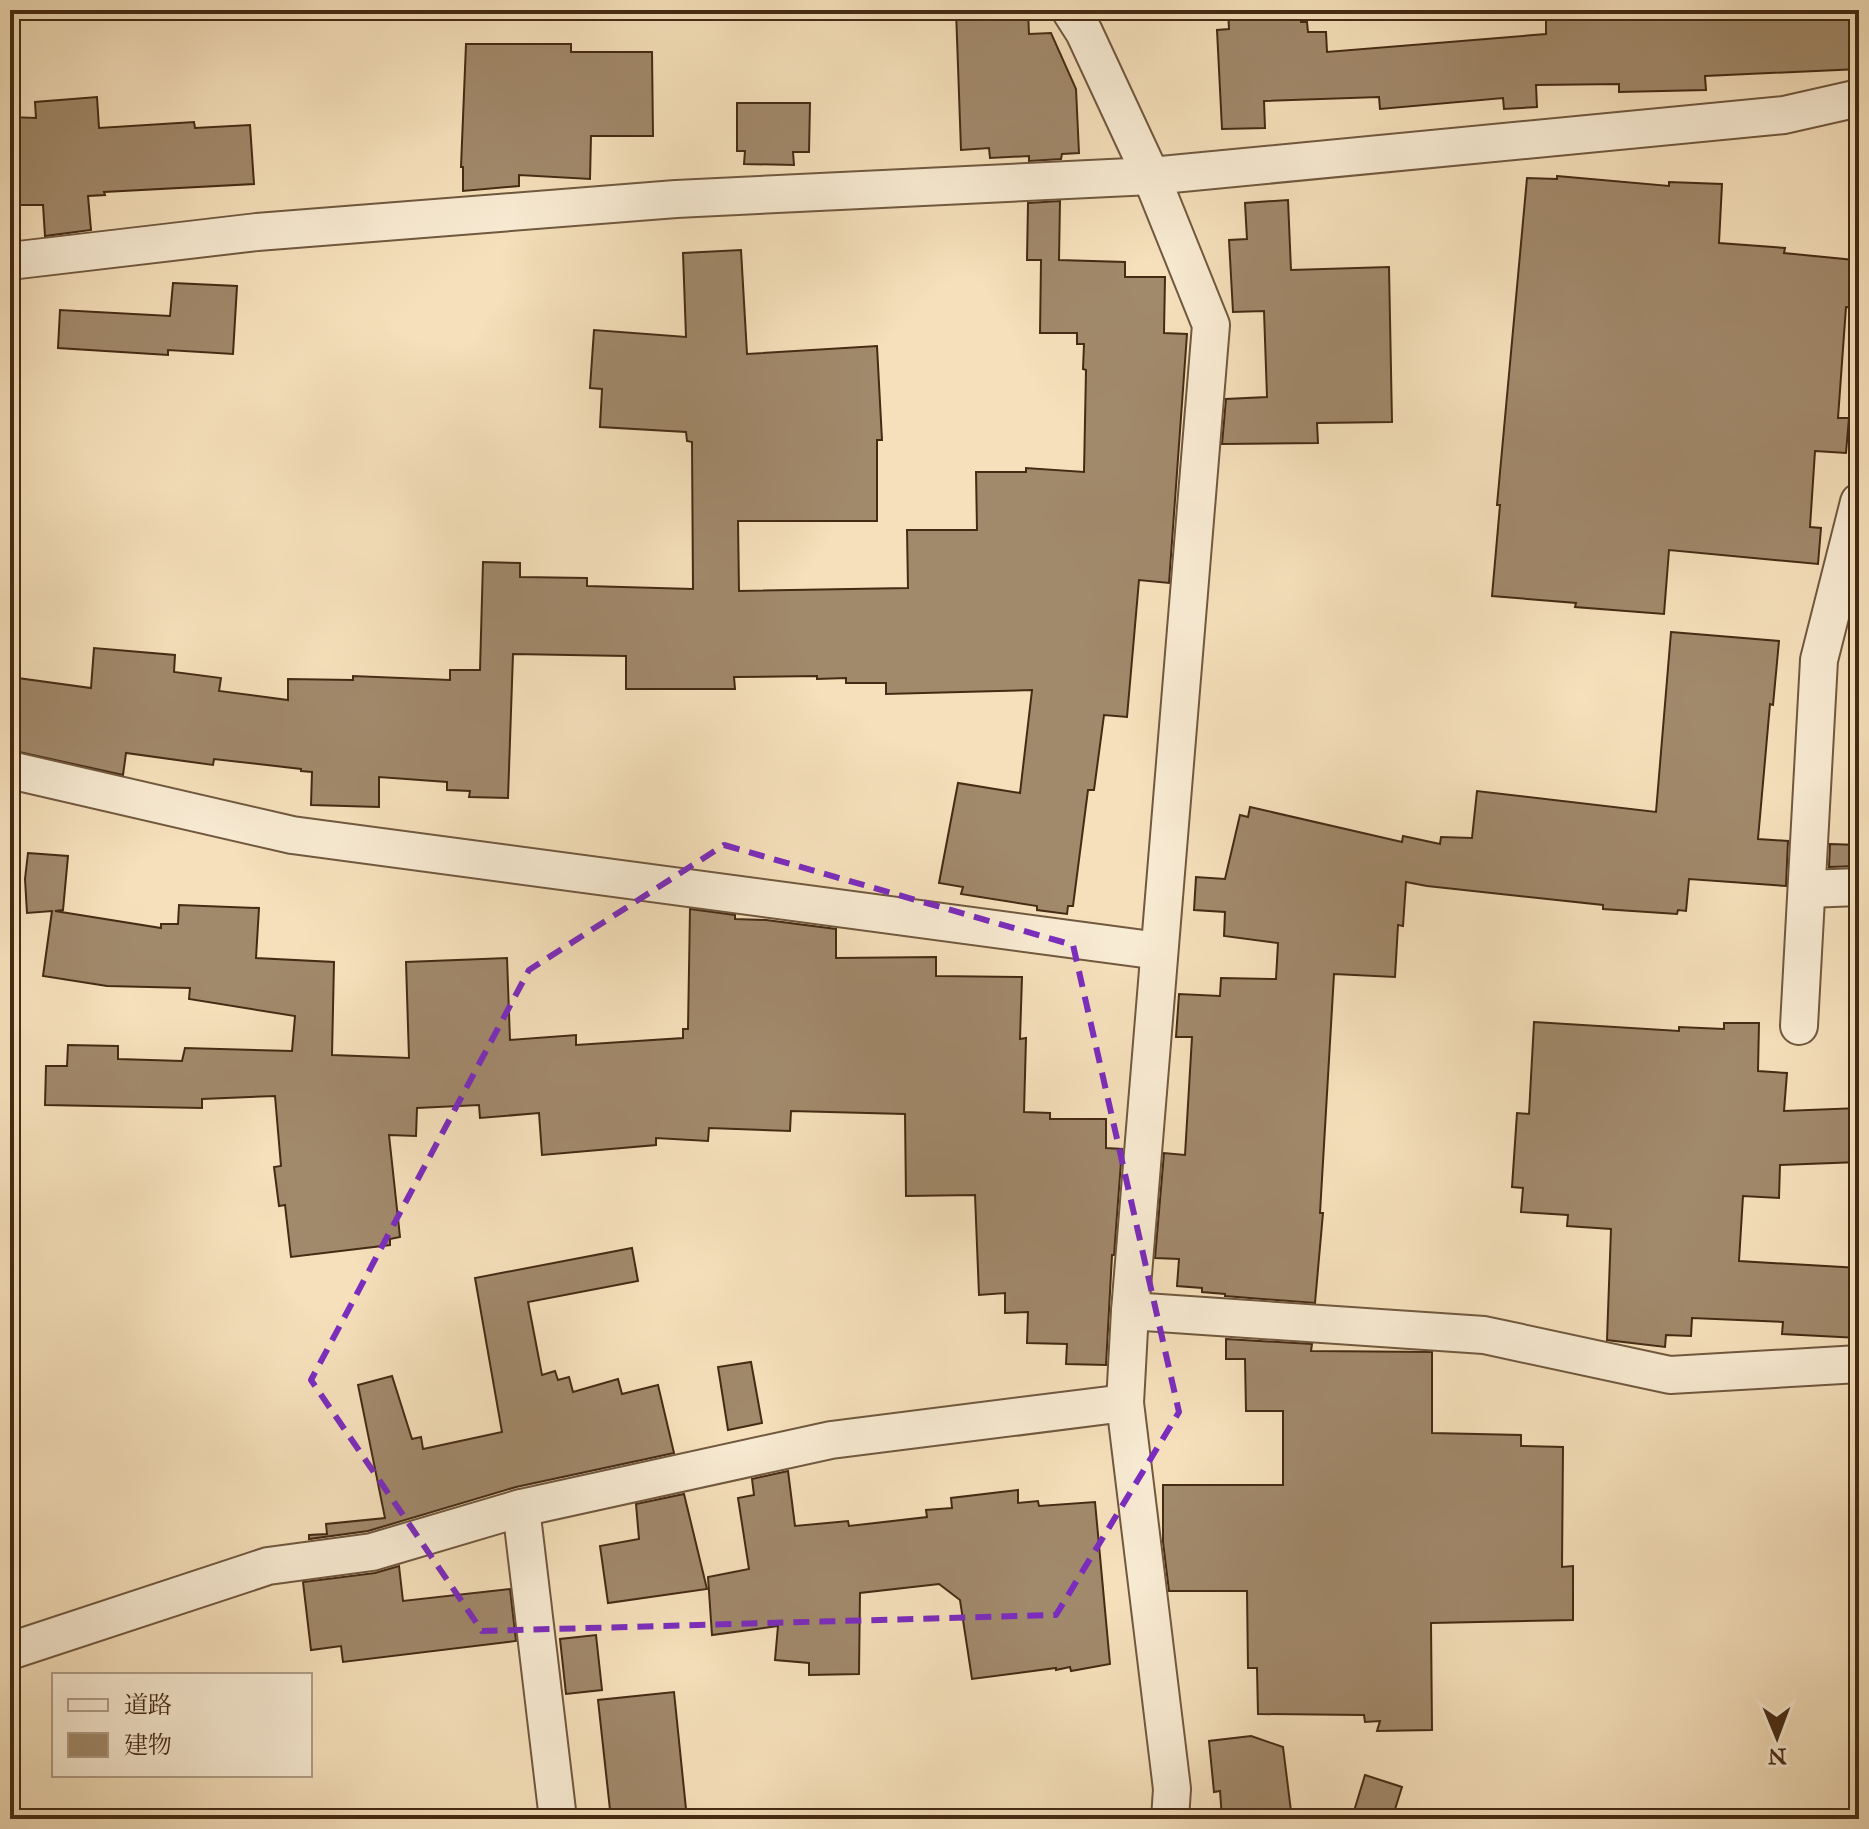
<svg xmlns="http://www.w3.org/2000/svg" width="1869" height="1829" viewBox="0 0 1869 1829" font-family="'IM FELL Great Primer','Noto Serif JP',serif">
	<style>
		.building { fill: #a1896b; stroke: #452b14; stroke-width: 2 }
		.lines { fill: none; stroke-linecap: round; stroke-linejoin: round }
		.minor-casing { stroke: #71583e; stroke-width: 40 }
		.minor { stroke: #f8ebd3; stroke-width: 36 }
		.marked { fill: none; stroke: #7b2cbf; stroke-width: 6; stroke-dasharray: 16 10; stroke-linejoin: round }
	</style>
	<rect width="100%" height="100%" fill="#f5e0bb"/>
	<filter id="stains"><feTurbulence type="fractalNoise" baseFrequency=".0025" numOctaves="4"/><feColorMatrix values="0 0 0 0 .2 0 0 0 0 .09 0 0 0 0 .02 0 0 0 .5 -.17"/></filter>
	<radialGradient id="worn" r=".72"><stop offset=".6" stop-color="#630" stop-opacity="0"/><stop offset="1" stop-color="#630" stop-opacity=".3"/></radialGradient>
	<g class="building">
		<path d="M 956,10 L 1028,10 L 1029,34 L 1051,33 L 1076,89 L 1079,153 L 1062,154 L 1061,159 L 1029,161 L 1029,156 L 990,158 L 989,148 L 961,150 Z"/>
		<path d="M 1228,10 L 1301,10 L 1301,22 L 1307,22 L 1308,32 L 1326,32 L 1327,52 L 1546,34 L 1546,10 L 1859,10 L 1859,69 L 1705,76 L 1706,90 L 1619,92 L 1619,84 L 1536,85 L 1537,107 L 1504,109 L 1503,98 L 1380,109 L 1379,97 L 1264,101 L 1265,128 L 1222,129 L 1217,30 L 1229,29 Z"/>
		<path d="M 466,44 L 571,44 L 571,52 L 652,52 L 653,136 L 591,136 L 590,179 L 519,175 L 519,186 L 463,191 L 463,167 L 461,167 Z"/>
		<path d="M 97,97 L 99,128 L 194,122 L 195,128 L 250,125 L 254,184 L 104,192 L 105,195 L 88,196 L 91,230 L 45,236 L 43,205 L 10,205 L 10,117 L 36,118 L 35,102 Z"/>
		<path d="M 737,103 L 810,103 L 809,152 L 793,152 L 794,165 L 744,164 L 745,151 L 737,151 Z"/>
		<path d="M 1557,176 L 1669,186 L 1669,182 L 1722,184 L 1719,243 L 1785,248 L 1784,253 L 1854,260 L 1854,265 L 1859,265 L 1856,308 L 1846,307 L 1838,418 L 1849,418 L 1846,453 L 1815,451 L 1810,527 L 1821,528 L 1818,564 L 1669,550 L 1664,614 L 1575,607 L 1576,603 L 1492,596 L 1500,505 L 1497,505 L 1527,178 L 1557,179 Z"/>
		<path d="M 1288,200 L 1291,270 L 1389,267 L 1392,422 L 1317,423 L 1318,443 L 1222,444 L 1226,399 L 1267,397 L 1264,311 L 1233,312 L 1229,240 L 1247,239 L 1245,203 Z"/>
		<path d="M 1060,201 L 1059,260 L 1125,262 L 1125,277 L 1165,277 L 1164,333 L 1187,334 L 1169,583 L 1139,580 L 1127,717 L 1104,715 L 1094,790 L 1088,790 L 1073,906 L 1068,906 L 1067,914 L 1037,910 L 1037,906 L 961,894 L 963,887 L 939,883 L 958,783 L 1020,793 L 1032,690 L 886,694 L 886,683 L 846,683 L 846,678 L 817,679 L 817,676 L 734,677 L 735,689 L 626,689 L 626,656 L 513,654 L 508,798 L 469,797 L 470,791 L 447,790 L 447,782 L 379,777 L 379,807 L 311,805 L 312,772 L 301,771 L 301,769 L 214,759 L 213,765 L 126,753 L 123,775 L 10,750 L 10,677 L 91,688 L 94,648 L 175,655 L 174,672 L 221,678 L 219,691 L 288,700 L 288,679 L 353,680 L 353,676 L 450,680 L 450,670 L 480,670 L 483,562 L 520,563 L 520,577 L 587,578 L 587,586 L 693,589 L 692,442 L 687,441 L 686,432 L 600,427 L 602,389 L 590,388 L 594,330 L 686,337 L 683,253 L 741,250 L 747,354 L 877,346 L 882,440 L 877,440 L 877,521 L 738,521 L 739,591 L 908,588 L 907,530 L 977,530 L 976,472 L 1026,472 L 1026,468 L 1084,472 L 1086,370 L 1083,369 L 1084,344 L 1077,344 L 1077,333 L 1040,333 L 1041,260 L 1027,260 L 1028,203 Z"/>
		<path d="M 173,283 L 237,286 L 233,354 L 168,350 L 168,355 L 58,348 L 60,310 L 170,316 Z"/>
		<path d="M 1671,632 L 1779,641 L 1773,705 L 1770,704 L 1758,839 L 1788,841 L 1786,886 L 1689,879 L 1686,911 L 1678,910 L 1677,914 L 1603,909 L 1603,905 L 1427,886 L 1406,882 L 1403,926 L 1398,925 L 1395,977 L 1334,974 L 1320,1213 L 1323,1213 L 1315,1303 L 1225,1296 L 1225,1294 L 1202,1292 L 1202,1288 L 1177,1286 L 1179,1259 L 1155,1258 L 1164,1153 L 1185,1155 L 1192,1037 L 1176,1037 L 1179,994 L 1220,996 L 1221,978 L 1276,979 L 1278,943 L 1224,936 L 1225,912 L 1194,910 L 1196,877 L 1225,879 L 1240,815 L 1248,817 L 1250,807 L 1402,842 L 1403,836 L 1440,844 L 1441,837 L 1472,838 L 1477,791 L 1656,812 Z"/>
		<path d="M 1830,844 L 1859,845 L 1859,866 L 1829,867 Z"/>
		<path d="M 28,853 L 68,856 L 63,910 L 55,911 L 161,928 L 161,924 L 178,924 L 179,905 L 259,908 L 256,958 L 334,962 L 332,1055 L 409,1058 L 406,962 L 507,958 L 510,1040 L 576,1035 L 576,1045 L 683,1038 L 683,1029 L 688,1029 L 690,909 L 735,915 L 735,919 L 766,920 L 836,929 L 836,958 L 936,957 L 936,976 L 1022,977 L 1020,1039 L 1026,1038 L 1024,1112 L 1050,1113 L 1050,1119 L 1106,1119 L 1106,1148 L 1122,1149 L 1114,1255 L 1112,1255 L 1106,1365 L 1066,1364 L 1067,1344 L 1027,1343 L 1028,1312 L 1005,1313 L 1005,1293 L 979,1295 L 975,1195 L 906,1196 L 905,1114 L 791,1111 L 790,1131 L 709,1128 L 708,1141 L 656,1138 L 656,1145 L 542,1155 L 539,1113 L 480,1118 L 479,1105 L 417,1108 L 416,1136 L 389,1135 L 400,1237 L 390,1239 L 390,1245 L 291,1257 L 285,1205 L 279,1206 L 274,1167 L 281,1166 L 275,1096 L 202,1099 L 202,1108 L 45,1105 L 46,1066 L 67,1066 L 68,1045 L 118,1046 L 118,1059 L 182,1061 L 185,1048 L 292,1051 L 295,1016 L 189,999 L 190,988 L 107,986 L 43,976 L 52,911 L 27,913 L 25,879 Z"/>
		<path d="M 1534,1022 L 1679,1031 L 1679,1027 L 1724,1029 L 1724,1023 L 1759,1023 L 1758,1071 L 1787,1073 L 1784,1111 L 1859,1108 L 1859,1162 L 1780,1165 L 1779,1198 L 1743,1196 L 1739,1261 L 1859,1268 L 1859,1338 L 1782,1334 L 1783,1322 L 1692,1318 L 1691,1336 L 1666,1335 L 1665,1347 L 1607,1340 L 1611,1229 L 1567,1226 L 1568,1215 L 1521,1212 L 1523,1188 L 1512,1187 L 1517,1113 L 1529,1114 Z"/>
		<path d="M 632,1248 L 638,1281 L 528,1302 L 542,1375 L 555,1371 L 558,1380 L 569,1377 L 573,1392 L 618,1379 L 622,1394 L 658,1385 L 674,1453 L 516,1487 L 368,1531 L 309,1539 L 309,1535 L 327,1534 L 326,1524 L 385,1518 L 358,1385 L 392,1376 L 412,1439 L 421,1437 L 423,1449 L 502,1432 L 475,1278 Z"/>
		<path d="M 1226,1339 L 1312,1344 L 1311,1351 L 1432,1352 L 1432,1433 L 1521,1435 L 1521,1446 L 1563,1447 L 1562,1567 L 1573,1566 L 1573,1620 L 1431,1623 L 1432,1730 L 1377,1731 L 1380,1721 L 1365,1722 L 1364,1715 L 1258,1714 L 1257,1668 L 1248,1668 L 1247,1591 L 1169,1591 L 1163,1542 L 1163,1485 L 1283,1485 L 1283,1411 L 1246,1411 L 1245,1359 L 1226,1359 Z"/>
		<path d="M 751,1362 L 762,1423 L 728,1430 L 718,1367 Z"/>
		<path d="M 788,1471 L 795,1526 L 848,1521 L 849,1526 L 927,1517 L 926,1510 L 952,1508 L 951,1498 L 1018,1490 L 1018,1503 L 1038,1501 L 1039,1506 L 1095,1502 L 1110,1664 L 1071,1671 L 1070,1667 L 1056,1670 L 1056,1668 L 972,1679 L 960,1600 L 939,1584 L 860,1593 L 859,1674 L 809,1675 L 809,1663 L 775,1660 L 778,1626 L 712,1635 L 708,1577 L 749,1569 L 738,1498 L 754,1495 L 752,1479 Z"/>
		<path d="M 684,1494 L 707,1589 L 608,1603 L 600,1546 L 639,1539 L 636,1504 Z"/>
		<path d="M 399,1566 L 403,1601 L 510,1589 L 516,1641 L 343,1662 L 341,1646 L 311,1650 L 303,1582 L 375,1573 Z"/>
		<path d="M 596,1635 L 602,1690 L 566,1694 L 560,1639 Z"/>
		<path d="M 674,1692 L 687,1819 L 611,1819 L 598,1700 Z"/>
		<path d="M 1251,1736 L 1283,1747 L 1291,1811 L 1222,1819 L 1220,1791 L 1214,1792 L 1209,1741 Z"/>
		<path d="M 1365,1775 L 1402,1787 L 1392,1819 L 1379,1819 L 1354,1811 Z"/>
	</g>
	<g class="lines">
		<g class="minor-casing">
			<g id="minor">
				<path d="M 1070,10 L 1084,32 L 1151,176 L 1211,325 L 1130,1311 L 1125,1403 L 1172,1789 L 1170,1819"/>
				<path d="M 10,261 L 257,232 L 676,199 L 1151,176 L 1784,115 L 1859,98"/>
				<path d="M 10,770 L 292,835 L 1159,951"/>
				<path d="M 1807,889 L 1859,887"/>
				<path d="M 1799,1026 L 1819,660 L 1859,502"/>
				<path d="M 1130,1311 L 1484,1335 L 1670,1375 L 1859,1364"/>
				<path d="M 521,1508 L 558,1819"/>
				<path d="M 10,1651 L 268,1566 L 372,1552 L 521,1508 L 831,1440 L 1125,1403"/>
			</g>
		</g>
		<use href="#minor" class="minor"/>
	</g>
	<path class="marked" d="M 724,845 L 1073,945 L 1179,1412 L 1056,1615 L 482,1631 L 311,1380 L 529,970 Z"/>
	<rect width="1869" height="1829" fill="none" stroke="#f5e0bb" stroke-width="40"/>
	<rect x="12" y="12" width="1845" height="1805" fill="none" stroke="#452b14" stroke-width="4"/>
	<rect x="20" y="20" width="1829" height="1789" fill="none" stroke="#452b14" stroke-width="2"/>
	<rect x="52" y="1673" width="260" height="104" fill="#f8ebd3" stroke="#b09e87" stroke-width="2"/>
	<rect x="68" y="1699" width="40" height="12" fill="#f8ebd3" stroke="#b09e87" stroke-width="2"/>
	<text x="124" y="1713" font-size="24" fill="#452b14">道路</text>
	<rect x="68" y="1733" width="40" height="24" fill="#a1896b" stroke="#b09e87" stroke-width="2"/>
	<text x="124" y="1753" font-size="24" fill="#452b14">建物</text>
	<g transform="translate(1777 1737) rotate(179)" stroke="#f8ebd3" stroke-width="6" paint-order="stroke">
	<path d="M0-6L14 30L0 20L-14 30Z" fill="#452b14"/>
	<text y="-12" font-size="22" font-weight="bold" text-anchor="middle" fill="#452b14">N</text>
	</g>
	<rect width="100%" height="100%" filter="url(#stains)"/>
	<rect width="100%" height="100%" fill="url(#worn)"/>
</svg>
